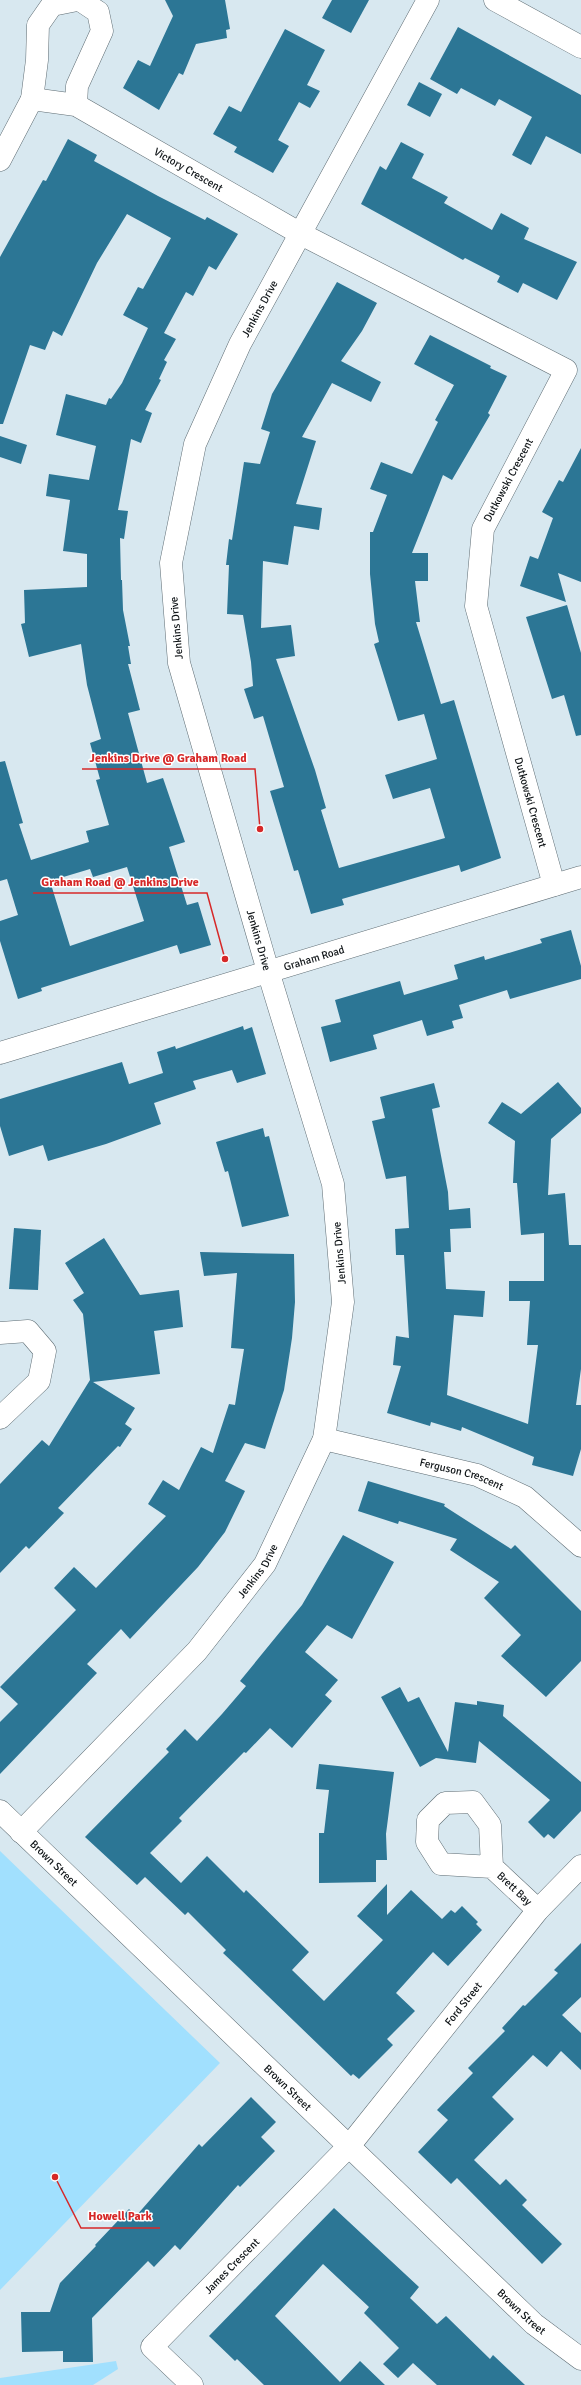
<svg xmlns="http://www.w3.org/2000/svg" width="581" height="2385" viewBox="0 0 581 2385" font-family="Signika,sans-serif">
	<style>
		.park { fill: #a1e0fe }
		.building { fill: #2c7695; fill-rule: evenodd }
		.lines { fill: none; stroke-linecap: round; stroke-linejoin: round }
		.minor-casing { stroke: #5e6c73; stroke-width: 23 }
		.minor { stroke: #fff; stroke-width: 22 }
		.labels { text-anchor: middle; stroke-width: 3; stroke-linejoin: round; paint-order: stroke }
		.street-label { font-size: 11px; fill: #0e1316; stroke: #fff }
		.leader { fill: none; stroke: #d62828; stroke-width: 1.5 }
		.callout-dot { fill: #d62828; stroke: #fff; stroke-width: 1.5 }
		.callout-label { font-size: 12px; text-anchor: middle; font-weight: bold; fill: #d62828; stroke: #fff; stroke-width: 3; stroke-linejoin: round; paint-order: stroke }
	</style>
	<rect width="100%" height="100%" fill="#d8e8f0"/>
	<g class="park">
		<path d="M 0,1851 L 220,2063 L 0,2290 Z"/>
		<path d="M 116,2361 L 118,2369 L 93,2385 L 0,2385 L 0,2378 Z"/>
	</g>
	<g class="building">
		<path d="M 165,0 L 225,0 L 230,29 L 226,30 L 227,38 L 196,44 L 183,75 L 179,73 L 159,110 L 123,88 L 138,60 L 150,66 L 173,16 Z"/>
		<path d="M 332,0 L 369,0 L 351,33 L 322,18 Z"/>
		<path d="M 458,27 L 581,95 L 581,154 L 546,136 L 531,165 L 512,155 L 532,117 L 499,99 L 495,106 L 461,88 L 457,94 L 430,79 Z"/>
		<path d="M 285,29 L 325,50 L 307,85 L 320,91 L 310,108 L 299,102 L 278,140 L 289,146 L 273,173 L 234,152 L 237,147 L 213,134 L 229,106 L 241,112 Z"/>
		<path d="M 419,82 L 442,94 L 430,117 L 407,105 Z"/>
		<path d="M 68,139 L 97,155 L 94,161 L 158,196 L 205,220 L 207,217 L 238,234 L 216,270 L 209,266 L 193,296 L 186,292 L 164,333 L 176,339 L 164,360 L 167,362 L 159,379 L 161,380 L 145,410 L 152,413 L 141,443 L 131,439 L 118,510 L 128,511 L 124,539 L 120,538 L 121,580 L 122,580 L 123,610 L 130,646 L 128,646 L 131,664 L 128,664 L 140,710 L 128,713 L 147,783 L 163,778 L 185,842 L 169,847 L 187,905 L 198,902 L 211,945 L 180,954 L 177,945 L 41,988 L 42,991 L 18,999 L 0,941 L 0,921 L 18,915 L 7,879 L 0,881 L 0,762 L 5,761 L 23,823 L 19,824 L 31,860 L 89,842 L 86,831 L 109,825 L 96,780 L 100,779 L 90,743 L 101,739 L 87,685 L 81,644 L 29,657 L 21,624 L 25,623 L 24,590 L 87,587 L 87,554 L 63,551 L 70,500 L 46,496 L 49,474 L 89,480 L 96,446 L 56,435 L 66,394 L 106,405 L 109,398 L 111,399 L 122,383 L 148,328 L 123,315 L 138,287 L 143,289 L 171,238 L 127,214 L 97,263 L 62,336 L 53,331 L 45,350 L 30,345 L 3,424 L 0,424 L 0,257 L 43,180 L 46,181 ZM 127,867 L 144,921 L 70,946 L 50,881 L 90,869 L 93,877 Z"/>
		<path d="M 401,142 L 424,154 L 412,178 L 448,197 L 444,203 L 492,230 L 501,213 L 529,228 L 524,239 L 577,262 L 557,300 L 523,283 L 518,293 L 497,282 L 500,276 L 465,258 L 463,260 L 361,204 L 380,166 L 386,170 Z"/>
		<path d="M 337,282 L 377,303 L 362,331 L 341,361 L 381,382 L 371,402 L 332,383 L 302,437 L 316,441 L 296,504 L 322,508 L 319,530 L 294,526 L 288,565 L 263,561 L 261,628 L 291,625 L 295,656 L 276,659 L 315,770 L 326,808 L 321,810 L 339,868 L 445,838 L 430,788 L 393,799 L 385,775 L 437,759 L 424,714 L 398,721 L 374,644 L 379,642 L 375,624 L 370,574 L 370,532 L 373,532 L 387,495 L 370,489 L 381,462 L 412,474 L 438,422 L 435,420 L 454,385 L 414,364 L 430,335 L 491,366 L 490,368 L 507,376 L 488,413 L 490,415 L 452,480 L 443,475 L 412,553 L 428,553 L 428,581 L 415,581 L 420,622 L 416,622 L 441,704 L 454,700 L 501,858 L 461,872 L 459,865 L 394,884 L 342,899 L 344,905 L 311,914 L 298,870 L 294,871 L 270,791 L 284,787 L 263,716 L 254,719 L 244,689 L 253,686 L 251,662 L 243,615 L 227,614 L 229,565 L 226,565 L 229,539 L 232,540 L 244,462 L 260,464 L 270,432 L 261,429 L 272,394 Z"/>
		<path d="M 0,436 L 27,445 L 21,464 L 0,457 Z"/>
		<path d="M 581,448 L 581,582 L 558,573 L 566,602 L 520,586 L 530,556 L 538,559 L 553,518 L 542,512 L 559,480 L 563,482 Z"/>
		<path d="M 567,605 L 581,653 L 581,735 L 576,736 L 564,695 L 552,699 L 526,617 Z"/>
		<path d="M 571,930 L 581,966 L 581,979 L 510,999 L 507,990 L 459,1005 L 463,1018 L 452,1021 L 454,1028 L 427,1036 L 422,1020 L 373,1035 L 377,1049 L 330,1062 L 321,1027 L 341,1022 L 335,1000 L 400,981 L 404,995 L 458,979 L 454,965 L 484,956 L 485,960 L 542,943 L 540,939 Z"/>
		<path d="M 243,1026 L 244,1030 L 252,1027 L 266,1074 L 237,1083 L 232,1070 L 193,1081 L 196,1089 L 154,1103 L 161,1124 L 106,1144 L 48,1161 L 43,1145 L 9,1156 L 0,1126 L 0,1099 L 122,1062 L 129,1084 L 163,1073 L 157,1052 L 175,1046 L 176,1049 Z"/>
		<path d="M 558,1082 L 581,1108 L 581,1113 L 551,1139 L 548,1195 L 565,1193 L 569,1245 L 581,1245 L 581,1369 L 576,1405 L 581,1405 L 581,1449 L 573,1476 L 532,1465 L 534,1457 L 462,1427 L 461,1431 L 431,1422 L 430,1426 L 387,1413 L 401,1366 L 393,1365 L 396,1336 L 409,1338 L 404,1255 L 396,1255 L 395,1229 L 409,1228 L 406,1176 L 386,1179 L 372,1121 L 385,1118 L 380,1097 L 434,1083 L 440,1107 L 432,1109 L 448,1192 L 449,1210 L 470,1208 L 471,1228 L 450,1229 L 451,1252 L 444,1252 L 446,1289 L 485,1291 L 483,1317 L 454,1315 L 447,1395 L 528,1424 L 538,1345 L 527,1345 L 530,1301 L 509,1301 L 509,1281 L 544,1281 L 544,1233 L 521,1235 L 517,1183 L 513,1183 L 515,1141 L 488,1123 L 502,1102 L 521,1114 Z"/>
		<path d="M 263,1128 L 265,1137 L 269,1136 L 289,1216 L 242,1227 L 228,1171 L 225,1172 L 216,1142 Z"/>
		<path d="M 14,1228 L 41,1230 L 38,1290 L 9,1289 Z"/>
		<path d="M 104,1238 L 140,1295 L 179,1290 L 183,1327 L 154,1331 L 160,1374 L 93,1382 L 135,1408 L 125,1424 L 132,1429 L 120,1447 L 118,1446 L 58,1508 L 64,1513 L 29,1549 L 26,1546 L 0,1573 L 0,1484 L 42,1440 L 49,1446 L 90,1380 L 83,1314 L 73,1300 L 84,1293 L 65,1263 Z"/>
		<path d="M 200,1252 L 294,1254 L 295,1302 L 292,1338 L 284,1390 L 265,1449 L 245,1443 L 225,1481 L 245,1491 L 225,1532 L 198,1567 L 130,1639 L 121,1629 L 87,1664 L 97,1673 L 0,1774 L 0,1722 L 18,1704 L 0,1687 L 76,1610 L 54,1588 L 74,1567 L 96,1588 L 166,1516 L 148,1504 L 163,1480 L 179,1490 L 201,1447 L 213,1453 L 229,1404 L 235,1405 L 244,1349 L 231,1348 L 237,1273 L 204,1276 Z"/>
		<path d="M 368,1481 L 445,1504 L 444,1506 L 511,1549 L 515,1545 L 581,1611 L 581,1661 L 546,1697 L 501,1656 L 521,1635 L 484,1598 L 499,1582 L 450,1550 L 457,1539 L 399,1521 L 398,1524 L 358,1511 Z"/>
		<path d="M 343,1535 L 394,1562 L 352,1639 L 327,1625 L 305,1652 L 338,1680 L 325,1695 L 332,1701 L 292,1748 L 270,1728 L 246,1753 L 244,1752 L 179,1818 L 182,1821 L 150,1853 L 181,1883 L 207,1856 L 244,1893 L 246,1890 L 309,1952 L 292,1970 L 324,2001 L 383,1940 L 357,1916 L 387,1884 L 387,1915 L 411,1890 L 442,1919 L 451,1910 L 455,1913 L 462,1906 L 478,1922 L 476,1924 L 482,1930 L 448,1966 L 433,1952 L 396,1993 L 415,2011 L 387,2039 L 393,2045 L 359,2079 L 353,2074 L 351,2076 L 240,1969 L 223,1953 L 226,1950 L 188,1912 L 185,1915 L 145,1877 L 137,1885 L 85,1837 L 169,1752 L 166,1749 L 185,1729 L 197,1741 L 222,1714 L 246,1686 L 240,1681 L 302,1605 Z"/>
		<path d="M 400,1687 L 408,1702 L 419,1697 L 448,1752 L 455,1702 L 477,1705 L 477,1701 L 504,1705 L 503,1716 L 581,1782 L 581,1811 L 554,1839 L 548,1834 L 544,1838 L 528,1822 L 550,1800 L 479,1741 L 476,1763 L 436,1758 L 420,1767 L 381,1697 Z"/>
		<path d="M 319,1764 L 394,1772 L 386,1834 L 387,1860 L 376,1860 L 376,1882 L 319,1883 L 319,1833 L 324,1833 L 329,1790 L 316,1789 Z"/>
		<path d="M 581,1943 L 581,1997 L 562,2015 L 581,2033 L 581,2070 L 561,2051 L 547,2067 L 533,2055 L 492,2097 L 514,2119 L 474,2160 L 500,2185 L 506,2179 L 527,2200 L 522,2205 L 562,2244 L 542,2264 L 457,2178 L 451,2184 L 418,2152 L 448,2120 L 437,2110 L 473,2073 L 468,2068 L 505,2031 L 502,2028 L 523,2005 L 525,2006 L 558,1973 L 554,1970 Z"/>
		<path d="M 251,2097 L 276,2122 L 261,2137 L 275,2151 L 240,2187 L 238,2185 L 180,2250 L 175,2245 L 154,2267 L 148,2261 L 92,2318 L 93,2362 L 63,2362 L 63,2351 L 22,2352 L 21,2312 L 50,2312 L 60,2283 L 96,2246 L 95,2245 L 129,2209 L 136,2216 L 199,2144 L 202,2147 Z"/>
		<path d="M 334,2208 L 419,2287 L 410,2298 L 437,2324 L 446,2316 L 490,2359 L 493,2355 L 525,2385 L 437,2385 L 413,2363 L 398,2378 L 383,2364 L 399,2348 L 364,2313 L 369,2307 L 323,2264 L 275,2316 L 340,2382 L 360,2361 L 385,2385 L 264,2385 L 237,2359 L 235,2361 L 209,2336 Z"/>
	</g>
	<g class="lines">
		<g class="minor-casing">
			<g id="minor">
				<path d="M 495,0 L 581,47"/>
				<path d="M 32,99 L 37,60 L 38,25 L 52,5 L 77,0"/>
				<path d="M 76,105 L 77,86 L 102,31 L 98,12 L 80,0"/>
				<path id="s1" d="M 0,160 L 32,99 L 76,105 L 301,234 L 566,370 L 483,529 L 476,606 L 554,885"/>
				<path id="s2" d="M 0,1053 L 581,877"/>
				<path d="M 0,1333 L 28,1331 L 45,1351 L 39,1381 L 0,1418"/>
				<path id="s3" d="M 324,1439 L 477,1475 L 525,1497 L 581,1546"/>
				<path id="s4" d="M 0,1811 L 534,2324 L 581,2359"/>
				<path id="s5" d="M 21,1832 L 197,1651 L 265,1564 L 324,1439 L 343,1302 L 333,1184 L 268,971 L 179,663 L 171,563 L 195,444 L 240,344 L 428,0"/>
				<path id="s6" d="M 492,1867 L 490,1825 L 473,1802 L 445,1803 L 428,1820 L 427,1842 L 441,1864 L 492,1867 L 538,1910"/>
				<path id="s7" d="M 192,2385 L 152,2347 L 350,2145 L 538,1910 L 581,1866"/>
			</g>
		</g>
		<use href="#minor" class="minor"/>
	</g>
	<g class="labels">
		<g class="street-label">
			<text dy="4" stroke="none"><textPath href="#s1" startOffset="243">Victory Crescent</textPath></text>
			<text dy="4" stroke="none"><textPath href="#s5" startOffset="1673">Jenkins Drive</textPath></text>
			<text transform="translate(508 480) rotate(-62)" y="4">Dutkowski Crescent</text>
			<text transform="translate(176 628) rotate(-95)" y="4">Jenkins Drive</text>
			<text dy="4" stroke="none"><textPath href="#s1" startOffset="1131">Dutkowski Crescent</textPath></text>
			<text transform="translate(259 940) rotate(74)" y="4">Jenkins Drive</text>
			<text dy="4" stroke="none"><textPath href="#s2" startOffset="328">Graham Road</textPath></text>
			<text transform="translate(339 1253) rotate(-95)" y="4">Jenkins Drive</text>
			<text dy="4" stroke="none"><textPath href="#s3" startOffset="142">Ferguson Crescent</textPath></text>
			<text dy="4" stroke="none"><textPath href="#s5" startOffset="353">Jenkins Drive</textPath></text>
			<text dy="4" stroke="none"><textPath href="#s4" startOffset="75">Brown Street</textPath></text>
			<text dy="4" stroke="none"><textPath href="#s6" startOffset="253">Brett Bay</textPath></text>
			<text dy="4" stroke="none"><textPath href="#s7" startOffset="519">Ford Street</textPath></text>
			<text dy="4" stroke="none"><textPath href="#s4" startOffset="399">Brown Street</textPath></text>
			<text dy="4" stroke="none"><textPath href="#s7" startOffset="169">James Crescent</textPath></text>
			<text dy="4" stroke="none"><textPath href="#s4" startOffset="723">Brown Street</textPath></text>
		</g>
	</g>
	<path class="leader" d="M260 829L255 769H82M225 959L207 893H33M55 2177L81 2228H160"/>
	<g class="callout-dot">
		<circle cx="260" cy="829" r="4"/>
		<circle cx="225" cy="959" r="4"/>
		<circle cx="55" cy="2177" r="4"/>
	</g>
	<g class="callout-label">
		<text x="168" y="762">Jenkins Drive @ Graham Road</text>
		<text x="120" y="886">Graham Road @ Jenkins Drive</text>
		<text x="120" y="2220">Howell Park</text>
	</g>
</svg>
